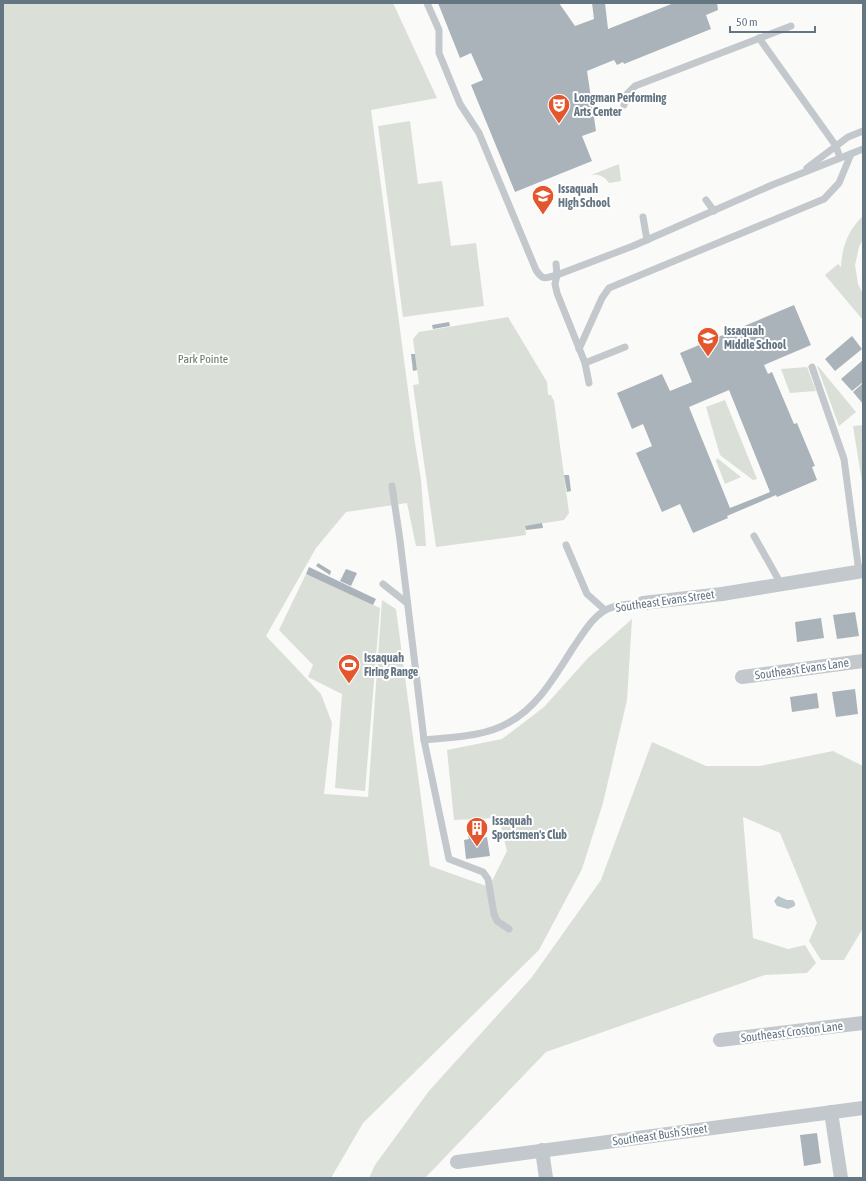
<svg xmlns="http://www.w3.org/2000/svg" width="866" height="1181" viewBox="0 0 866 1181" font-family="'Asap Condensed',sans-serif">
	<style>
		.green { fill: #dadfd7 }
		.water { fill: #bbc7cb }
		.building { fill: #aab3b9; fill-rule: evenodd }
		.lines { fill: none; stroke-linecap: round; stroke-linejoin: round }
		.service { stroke: #c3c8cc; stroke-width: 7 }
		.minor { stroke: #c3c8cc; stroke-width: 14 }
		.labels { text-anchor: middle; stroke-width: 4; stroke-linejoin: round; paint-order: stroke }
		.poi-label { font-size: 12px; font-weight: bold; fill: #657683; stroke: #fff; text-anchor: start }
		.park-label { font-size: 12px; fill: #687a64; stroke: #fff }
		.street-label { font-size: 12px; fill: #657683; stroke: #fff }
	</style>
	<rect width="100%" height="100%" fill="#fafaf8"/>
	<g class="green">
		<path d="M 3,3 L 393,3 L 437,98 L 371,110 L 415,443 L 421,480 L 426,546 L 416,546 L 407,503 L 346,512 L 316,548 L 266,636 L 321,694 L 332,723 L 324,794 L 368,797 L 382,600 L 396,609 L 430,866 L 489,887 L 507,851 L 499,818 L 454,820 L 447,750 L 502,739 L 544,707 L 588,658 L 632,619 L 627,700 L 603,803 L 582,869 L 539,950 L 363,1123 L 331,1178 L 3,1178 Z"/>
		<path d="M 410,121 L 418,184 L 442,181 L 451,246 L 476,243 L 484,306 L 403,317 L 378,126 Z"/>
		<path d="M 619,164 L 621,181 L 609,183 C 604,176 599,174 591,175 Z"/>
		<path d="M 863,216 L 863,239 L 859,247 L 855,265 L 858,284 L 863,294 L 863,320 L 825,275 L 838,264 L 841,267 C 842,247 848,230 863,216 Z"/>
		<path d="M 508,317 L 547,382 L 548,395 L 551,395 L 554,401 L 569,513 L 564,520 L 525,526 L 526,535 L 436,547 L 413,385 L 419,384 L 413,339 L 419,332 Z"/>
		<path d="M 818,366 L 856,412 L 839,426 L 817,366 Z"/>
		<path d="M 807,367 L 816,391 L 790,393 L 781,369 Z"/>
		<path d="M 725,400 L 757,479 L 753,480 L 720,455 L 706,407 Z"/>
		<path d="M 863,425 L 863,488 L 853,426 Z"/>
		<path d="M 717,458 L 741,477 L 725,484 L 716,461 Z"/>
		<path d="M 306,574 L 380,608 L 365,791 L 335,788 L 342,694 L 308,677 L 313,665 L 279,630 Z"/>
		<path d="M 652,742 L 706,766 L 760,766 L 833,751 L 863,766 L 863,928 L 844,960 L 821,960 L 809,941 L 817,923 L 780,833 L 743,817 L 753,938 L 788,949 L 805,945 L 816,963 L 807,973 L 765,975 L 546,1052 L 425,1178 L 369,1178 L 375,1165 L 429,1091 L 532,977 L 601,880 Z"/>
	</g>
	<path class="water" d="M 778,896 L 787,900 L 793,900 L 795,903 L 795,906 L 788,909 L 777,906 L 774,901 Z"/>
	<g class="building">
		<path d="M 438,3 L 559,3 L 575,26 L 594,19 L 592,3 L 605,3 L 608,29 L 674,3 L 717,3 L 718,10 L 706,15 L 711,29 L 624,64 L 623,62 L 617,65 L 614,60 L 587,71 L 596,131 L 582,136 L 592,161 L 515,192 L 471,85 L 483,80 L 471,53 L 460,58 Z"/>
		<path d="M 794,305 L 811,345 L 764,365 L 768,374 L 772,372 L 794,424 L 797,423 L 815,466 L 812,467 L 817,480 L 777,497 L 776,495 L 727,516 L 728,518 L 693,533 L 680,504 L 662,512 L 636,453 L 652,446 L 643,424 L 632,429 L 617,393 L 662,374 L 670,391 L 692,382 L 680,353 ZM 729,390 L 770,492 L 730,508 L 689,407 Z"/>
		<path d="M 449,322 L 450,326 L 433,329 L 432,325 Z"/>
		<path d="M 852,336 L 862,349 L 835,371 L 825,359 Z"/>
		<path d="M 411,354 L 415,354 L 417,370 L 413,371 Z"/>
		<path d="M 863,360 L 863,382 L 852,391 L 841,379 Z"/>
		<path d="M 863,383 L 863,404 L 853,392 Z"/>
		<path d="M 564,475 L 569,475 L 571,491 L 567,492 Z"/>
		<path d="M 542,523 L 543,528 L 526,530 L 525,526 Z"/>
		<path d="M 318,563 L 331,571 L 330,575 L 316,566 Z"/>
		<path d="M 309,567 L 376,599 L 373,605 L 306,574 Z"/>
		<path d="M 346,569 L 357,573 L 351,586 L 340,581 Z"/>
		<path d="M 855,612 L 859,636 L 837,639 L 833,615 Z"/>
		<path d="M 821,618 L 824,638 L 797,642 L 795,622 Z"/>
		<path d="M 855,689 L 858,714 L 836,717 L 832,692 Z"/>
		<path d="M 817,693 L 819,708 L 792,712 L 790,697 Z"/>
		<path d="M 482,835 L 482,838 L 487,837 L 490,856 L 466,859 L 464,840 L 469,839 L 468,836 Z"/>
		<path d="M 817,1133 L 821,1163 L 804,1166 L 800,1135 Z"/>
	</g>
	<g class="lines">
		<g class="service">
			<path d="M 427,3 L 439,30 L 439,53 L 460,104 L 479,133 L 536,270 C 543,281 546,278 557,275 L 633,246 L 772,185 L 863,149"/>
			<path d="M 759,38 L 836,146 L 840,158"/>
			<path d="M 624,105 L 627,94 L 635,86 L 791,26"/>
			<path d="M 807,168 L 848,137 L 863,131"/>
			<path d="M 706,200 L 714,211"/>
			<path d="M 643,217 L 647,240"/>
			<path d="M 556,264 L 557,275 L 555,284 L 557,293 L 585,363 L 589,383"/>
			<path d="M 579,349 L 602,298 L 609,288 L 824,199 L 839,183 L 851,154"/>
			<path d="M 585,363 L 625,347"/>
			<path d="M 812,367 L 844,459 L 859,572"/>
			<path d="M 392,486 L 400,540 L 424,740 L 449,859 L 483,872 L 488,879 L 494,914 L 497,921 L 509,929"/>
			<path d="M 754,536 L 781,584"/>
			<path d="M 566,545 L 587,594 L 605,610"/>
			<path d="M 383,584 L 407,603"/>
			<path d="M 424,740 C 451,737 484,737 508,723 C 538,707 555,676 573,648 C 582,635 591,619 604,611 C 615,604 631,604 643,603"/>
		</g>
		<g class="minor">
			<path d="M 643,603 L 722,594 L 863,571"/>
			<path d="M 742,677 L 863,661"/>
			<path d="M 720,1040 L 863,1023"/>
			<path d="M 831,1112 L 841,1178"/>
			<path d="M 542,1150 L 546,1178"/>
			<path d="M 457,1162 L 863,1108"/>
		</g>
	</g>
	<defs>
		<g id="theatre-pin" transform="scale(1.15)"><path d="M0 17L-7.5 6A9.5 9.5 0 1 1 7.5 6Z" fill="#e4572e" stroke="#fff"/><path d="M-5-5.5Q0-4 5-5.5V0Q5 5 0 6Q-5 5-5 0ZM-3.3-2.5H-1v1.5H-3.3ZM1-2.5H3.3v1.5H1ZM-2.8 1Q0 5.5 2.8 1Z" fill="#fff"/></g>
		<g id="school-pin" transform="scale(1.15)"><path d="M0 17L-7.5 6A9.5 9.5 0 1 1 7.5 6Z" fill="#e4572e" stroke="#fff"/><path d="M0-5L7-2L0 1L-7-2ZM-4 1L0 2.5L4 1V4Q0 6-4 4Z" fill="#fff"/></g>
		<g id="stadium-pin" transform="scale(1.15)"><path d="M0 17L-7.5 6A9.5 9.5 0 1 1 7.5 6Z" fill="#e4572e" stroke="#fff"/><path d="M0-5a6.5 5 0 1 0 0 10a6.5 5 0 1 0 0-10ZM-3.5-1.8h7v3.6h-7Z" fill="#fff"/></g>
		<g id="building-pin" transform="scale(1.15)"><path d="M0 17L-7.5 6A9.5 9.5 0 1 1 7.5 6Z" fill="#e4572e" stroke="#fff"/><path d="M-4-6H4V6H1V3H-1V6H-4ZM-2.5-4.3h1.7v1.8h-1.7ZM.8-4.3h1.7v1.8H.8ZM-2.5-1h1.7V.8h-1.7ZM.8-1h1.7V.8H.8Z" fill="#fff"/></g>
	</defs>
	<g fill-rule="evenodd">
		<use href="#theatre-pin" x="559" y="105"/>
		<use href="#school-pin" x="543" y="196"/>
		<use href="#school-pin" x="708" y="338"/>
		<use href="#stadium-pin" x="349" y="665"/>
		<use href="#building-pin" x="477" y="828"/>
	</g>
	<g class="labels">
		<g class="poi-label">
			<text x="574" y="102">Longman Performing<tspan x="574" dy="14">Arts Center</tspan></text>
			<text x="558" y="193">Issaquah<tspan x="558" dy="14">High School</tspan></text>
			<text x="724" y="335">Issaquah<tspan x="724" dy="14">Middle School</tspan></text>
			<text x="364" y="662">Issaquah<tspan x="364" dy="14">Firing Range</tspan></text>
			<text x="492" y="825">Issaquah<tspan x="492" dy="14">Sportsmen's Club</tspan></text>
		</g>
		<g class="park-label">
			<text x="203" y="363">Park Pointe</text>
		</g>
		<g class="street-label">
			<text transform="translate(665 601) rotate(-8)" y="4">Southeast Evans Street</text>
			<text transform="translate(802 669) rotate(-8)" y="4">Southeast Evans Lane</text>
			<text transform="translate(792 1032) rotate(-7)" y="4">Southeast Croston Lane</text>
			<text transform="translate(660 1135) rotate(-8)" y="4">Southeast Bush Street</text>
		</g>
	</g>
	<rect width="866" height="1181" fill="none" stroke="#657683" stroke-width="8"/>
	<path d="M730 26v6h85v-6" fill="none" stroke="#657683" stroke-width="2"/>
	<text x="736" y="26" font-size="12" fill="#657683" stroke="#ffffff" stroke-width="3" paint-order="stroke">50 m</text>
</svg>
